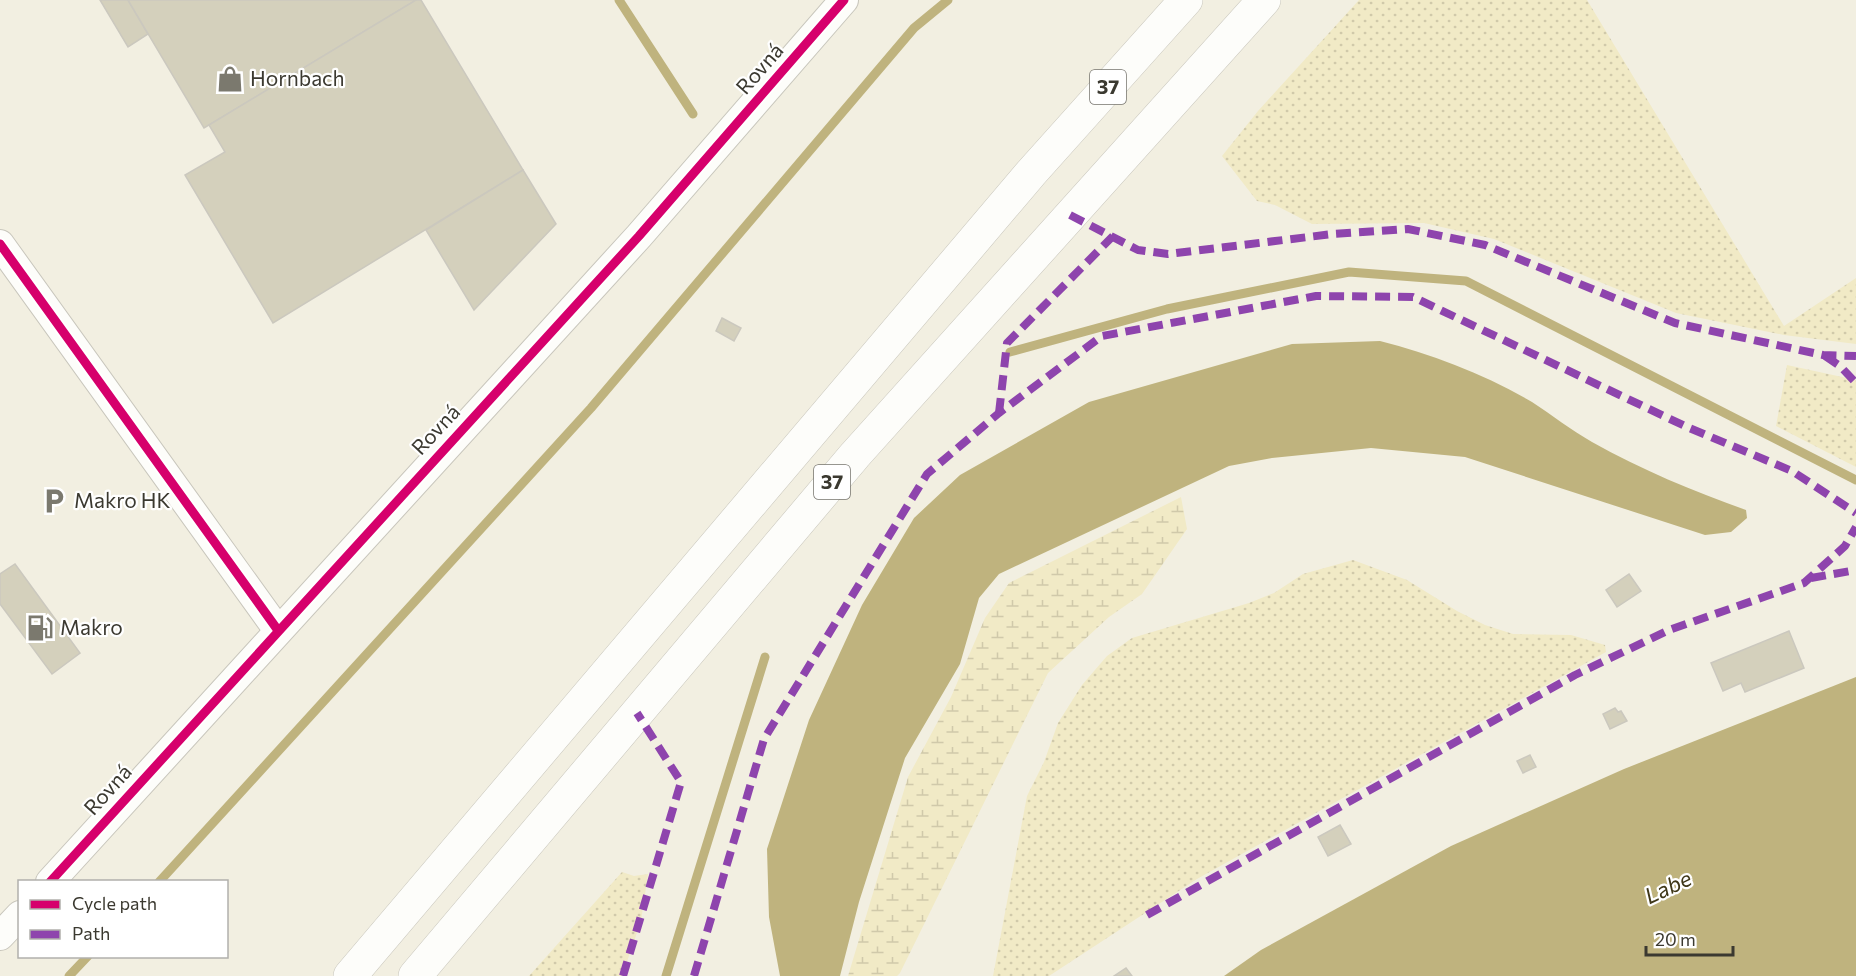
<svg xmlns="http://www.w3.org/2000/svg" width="1856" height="976" viewBox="0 0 1856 976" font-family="Commissioner,sans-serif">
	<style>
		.grass { fill: url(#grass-dots) }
		.wetland { fill: url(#wetland-marsh) }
		.water { fill: #bfb37e }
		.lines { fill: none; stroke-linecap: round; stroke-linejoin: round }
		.stream { stroke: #bfb37e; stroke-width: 9 }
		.building { fill: #d4d0bc; stroke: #cbc8be; stroke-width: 1.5 }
		.street-casing { stroke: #c8c6bc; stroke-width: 30 }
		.primary-casing { stroke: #c8c6bc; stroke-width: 34 }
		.street { stroke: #fdfdfa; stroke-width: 28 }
		.primary { stroke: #fdfdfa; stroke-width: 33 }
		.quiet { stroke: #8e44ad; stroke-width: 8; stroke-dasharray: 15 8; stroke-linecap: butt }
		.cycleway-casing { stroke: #fff; stroke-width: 13 }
		.cycleway { stroke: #d6006c; stroke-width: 9 }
		.labels { text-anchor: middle; stroke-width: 4.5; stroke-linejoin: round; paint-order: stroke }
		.shield { fill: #fff; stroke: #76746e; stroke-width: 1.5 }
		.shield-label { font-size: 20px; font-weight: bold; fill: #3b3930 }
		.street-label { font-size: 21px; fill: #3b3930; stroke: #fff }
		.poi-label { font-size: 21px; fill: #3b3930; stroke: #fff; text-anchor: start }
		.water-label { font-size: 22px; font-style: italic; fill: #3f3718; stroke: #fff }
	</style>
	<defs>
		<pattern id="grass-dots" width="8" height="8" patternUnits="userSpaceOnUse" patternTransform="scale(1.5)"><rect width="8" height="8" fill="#f1eac6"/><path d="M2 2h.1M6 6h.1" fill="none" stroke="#d0c9aa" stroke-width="1.8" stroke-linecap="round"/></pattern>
		<pattern id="wetland-marsh" width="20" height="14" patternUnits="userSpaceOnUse" patternTransform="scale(1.5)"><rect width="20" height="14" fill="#f1eac6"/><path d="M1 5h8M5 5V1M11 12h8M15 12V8" fill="none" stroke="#d0c9aa"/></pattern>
	</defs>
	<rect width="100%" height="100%" fill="#f2efe1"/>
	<g class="grass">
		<path d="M 1359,0 L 1587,0 L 1784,326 L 1856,278 L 1856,344 L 1784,335 L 1676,313 L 1494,239 L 1424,223 L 1312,224 L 1275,205 L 1257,201 L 1222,156 L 1258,111 Z"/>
		<path d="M 1787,365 L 1856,380 L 1856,467 L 1776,426 Z"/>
		<path d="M 1353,560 L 1407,580 L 1457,611 L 1485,625 L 1513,634 L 1571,635 L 1605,645 L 1606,652 L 1197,879 L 1049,976 L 993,976 L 1027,796 L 1044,762 L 1058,723 L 1082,685 L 1107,656 L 1132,638 L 1249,603 L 1274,593 L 1303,574 Z"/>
		<path d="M 622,872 L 634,876 L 648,874 L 641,921 L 622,976 L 529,976 Z"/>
	</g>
	<path class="wetland" d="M 1181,497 L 1187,529 L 1142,594 L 1109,617 L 1048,673 L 900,973 L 897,976 L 848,976 L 908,777 L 951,697 L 985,618 L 1009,583 Z"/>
	<g class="water">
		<path d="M 1380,341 C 1432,354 1486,375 1532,402 C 1552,415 1571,430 1592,442 C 1642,470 1693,491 1746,510 L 1747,518 L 1731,532 L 1705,535 L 1465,457 L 1371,448 L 1272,458 L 1229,466 L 999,574 L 979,598 L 960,664 L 905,758 L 859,902 L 840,976 L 780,976 L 769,917 L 767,849 L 809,720 L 862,605 L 914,518 L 960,475 L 1089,402 L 1292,344 Z"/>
		<path d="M 1856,677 L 1856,976 L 1224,976 L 1261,950 L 1451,846 L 1624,769 Z"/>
	</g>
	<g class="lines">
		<g class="stream">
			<path d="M 619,0 L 693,114"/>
			<path d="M 1010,352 L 1167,309 L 1349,272 L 1466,281 L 1856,480"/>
			<path d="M 159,882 L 591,408 L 914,28 L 948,0"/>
			<path d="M 69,976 L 88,956"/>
			<path d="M 666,976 L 765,657"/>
		</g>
	</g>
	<g class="building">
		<path d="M 100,0 L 128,0 L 148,34 L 128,47 Z"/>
		<path d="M 128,0 L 416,0 L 204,128 Z"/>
		<path d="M 416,0 L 421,0 L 523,170 L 273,323 L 185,175 L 225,152 L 209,125 Z"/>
		<path d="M 523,170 L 556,224 L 474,310 L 426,230 Z"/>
		<path d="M 722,318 L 741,328 L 734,341 L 716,331 Z"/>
		<path d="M 15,564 L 80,653 L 52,674 L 0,604 L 0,574 Z"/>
		<path d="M 1629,574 L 1641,591 L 1617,607 L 1606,590 Z"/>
		<path d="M 1789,631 L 1804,668 L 1745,692 L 1741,683 L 1723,691 L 1711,663 Z"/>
		<path d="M 1615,708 L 1618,712 L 1621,711 L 1627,721 L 1610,729 L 1603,714 Z"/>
		<path d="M 1530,755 L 1536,767 L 1523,773 L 1517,761 Z"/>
		<path d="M 1340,825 L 1351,844 L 1328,856 L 1318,837 Z"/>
		<path d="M 1126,968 L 1132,976 L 1114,976 Z"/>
	</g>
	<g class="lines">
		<g class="street-casing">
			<g id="street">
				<path d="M 0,244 L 277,629"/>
				<path d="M 50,882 L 639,236 L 844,0"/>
				<path d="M 0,936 L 20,915"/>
			</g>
		</g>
		<g class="primary-casing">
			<g id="primary">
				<path d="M 350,976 L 1031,173 L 1186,0"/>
				<path d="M 415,976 L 855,455 L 1264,0"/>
			</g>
		</g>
		<use href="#street" class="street"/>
		<use href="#primary" class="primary"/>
		<g class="quiet">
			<path d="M 1070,215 L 1138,250 L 1168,254 L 1333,234 L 1408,229 L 1485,245 L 1675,323 L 1823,355 L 1856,356"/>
			<path d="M 1825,356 L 1840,366 L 1856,383"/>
			<path d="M 999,413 L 1007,343 L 1113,236"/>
			<path d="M 1811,578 L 1856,570"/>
			<path d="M 1147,915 L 1575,675 L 1669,630 L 1804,583 L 1845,546 L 1856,527"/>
			<path d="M 623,976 L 681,782 L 637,713"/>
			<path d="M 694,976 L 764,739 L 927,474 L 999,413 L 1102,336 L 1316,296 L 1413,297 L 1687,427 L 1792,471 L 1856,513"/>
		</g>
		<g class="cycleway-casing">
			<g id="cycleway">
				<path d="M 0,244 L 277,629"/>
				<path d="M 50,882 L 639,236 L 844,0"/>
			</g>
		</g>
		<use href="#cycleway" class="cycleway"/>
	</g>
	<defs>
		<g id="shop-bare" transform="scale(2.07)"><path d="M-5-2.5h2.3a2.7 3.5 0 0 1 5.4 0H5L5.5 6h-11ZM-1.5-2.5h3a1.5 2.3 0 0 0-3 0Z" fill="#7b796e" stroke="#fff" stroke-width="2.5" paint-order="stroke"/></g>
		<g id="parking-bare" transform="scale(2.07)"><path d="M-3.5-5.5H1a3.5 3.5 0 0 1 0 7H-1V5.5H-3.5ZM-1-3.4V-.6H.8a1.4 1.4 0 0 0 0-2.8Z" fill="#7b796e" stroke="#fff" stroke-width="2.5" paint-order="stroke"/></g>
		<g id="fuel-bare" transform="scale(2.07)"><path d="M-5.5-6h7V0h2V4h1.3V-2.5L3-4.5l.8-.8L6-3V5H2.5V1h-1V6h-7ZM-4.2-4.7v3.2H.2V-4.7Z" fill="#7b796e" stroke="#fff" stroke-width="2.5" paint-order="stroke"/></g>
	</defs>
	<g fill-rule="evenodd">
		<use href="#shop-bare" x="230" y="79"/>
		<use href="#parking-bare" x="54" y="501"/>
		<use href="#fuel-bare" x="40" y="628"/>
	</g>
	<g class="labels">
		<g class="shield">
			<rect x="1090" y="70" width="36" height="34" rx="4.5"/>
			<rect x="814" y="465" width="36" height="34" rx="4.5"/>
		</g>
		<g class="shield-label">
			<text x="1108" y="94">37</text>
			<text x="832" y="489">37</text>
		</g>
		<g class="street-label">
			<text transform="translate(760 69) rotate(-49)" y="7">Rovná</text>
			<text transform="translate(436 430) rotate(-47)" y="7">Rovná</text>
			<text transform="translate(108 790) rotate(-48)" y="7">Rovná</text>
		</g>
		<g class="poi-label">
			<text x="250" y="86">Hornbach</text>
			<text x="74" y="508">Makro HK</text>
			<text x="60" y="635">Makro</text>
		</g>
		<g class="water-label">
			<text transform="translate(1668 887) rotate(-25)" y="8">Labe</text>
		</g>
	</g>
	<rect x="18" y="880" width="210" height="78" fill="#ffffff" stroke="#b1b0ac" stroke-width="1.5"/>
	<rect x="30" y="900" width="30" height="9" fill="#d6006c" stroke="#b1b0ac" stroke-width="1.5"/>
	<text x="72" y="910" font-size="18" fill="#3b3930">Cycle path</text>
	<rect x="30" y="930" width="30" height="9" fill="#8e44ad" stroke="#b1b0ac" stroke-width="1.5"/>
	<text x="72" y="940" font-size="18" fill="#3b3930">Path</text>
	<path d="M1646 946v9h87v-9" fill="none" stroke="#3b3930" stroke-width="3"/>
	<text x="1655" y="946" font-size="18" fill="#3b3930" stroke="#ffffff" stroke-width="4.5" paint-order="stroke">20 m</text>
</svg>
